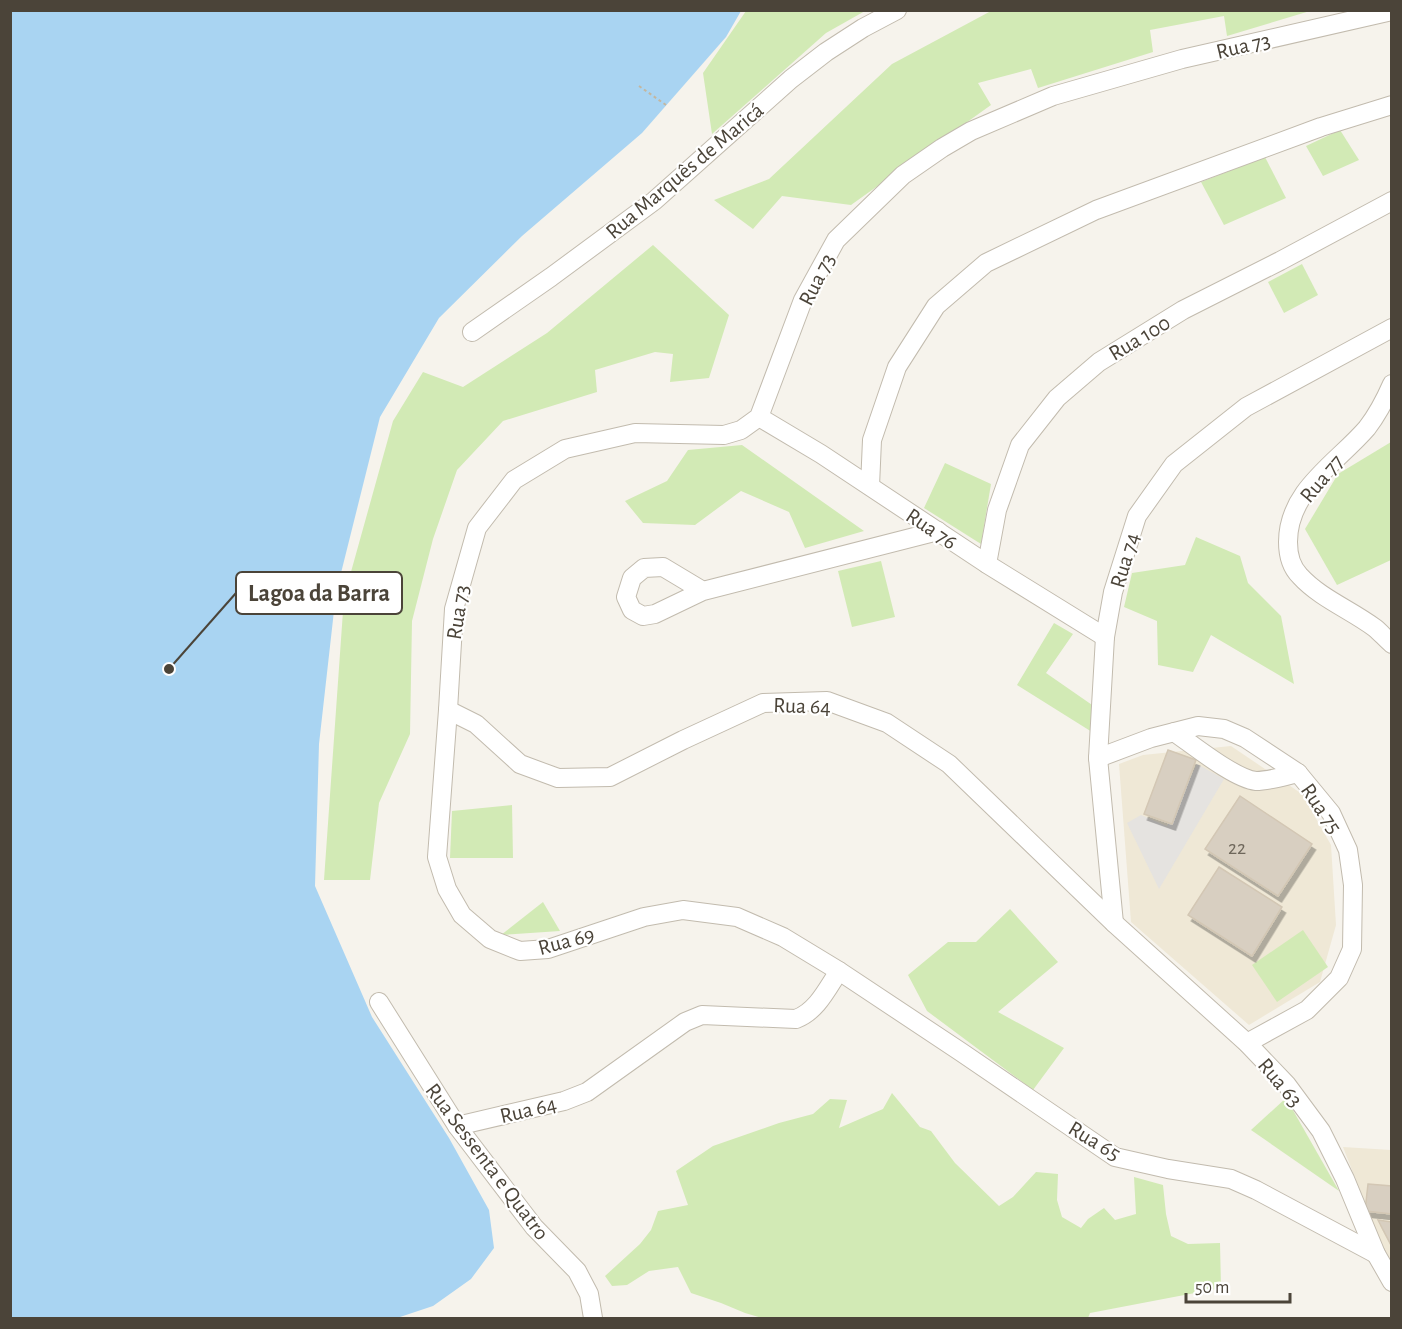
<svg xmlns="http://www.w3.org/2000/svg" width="1402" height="1329" viewBox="0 0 1402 1329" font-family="'Alegreya Sans',sans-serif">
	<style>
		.education { fill: #efe8d6 }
		.green { fill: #d2eab5 }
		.parking { fill: #e5e3e0 }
		.water { fill: #a9d4f2 }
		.building { fill: #d8cfc1; stroke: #d3c7b4; stroke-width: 1.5; filter: url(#shadow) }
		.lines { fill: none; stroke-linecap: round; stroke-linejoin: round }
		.minor-casing { stroke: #c2bbae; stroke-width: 20 }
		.path { stroke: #c4b79f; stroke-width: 2; stroke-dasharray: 3 3; stroke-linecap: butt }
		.minor { stroke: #fff; stroke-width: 18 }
		.labels { text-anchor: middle; stroke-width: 4.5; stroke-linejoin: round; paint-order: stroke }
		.number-label { font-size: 20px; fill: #6e675b }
		.street-label { font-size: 22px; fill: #4b4439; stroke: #fff }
		.leader { fill: none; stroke: #4b4439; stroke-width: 2 }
		.callout-dot { fill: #4b4439; stroke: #fff; stroke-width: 2 }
		.callout { fill: #fff; stroke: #4b4439; stroke-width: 2 }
		.callout-label { font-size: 24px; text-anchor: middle; font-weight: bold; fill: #4b4439 }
	</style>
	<defs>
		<filter id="shadow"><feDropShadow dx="3.5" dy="6" stdDeviation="0" flood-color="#0004"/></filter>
	</defs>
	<rect width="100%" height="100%" fill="#f6f3ec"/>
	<g class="education">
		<path d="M 1231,746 L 1302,794 L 1331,845 L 1336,925 L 1320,982 L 1249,1025 L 1131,922 L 1119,764 L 1143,755 Z"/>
		<path d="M 1343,1147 L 1391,1150 L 1391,1272 L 1375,1229 Z"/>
	</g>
	<g class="green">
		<path d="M 746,11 L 865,11 L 826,33 L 712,134 L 703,73 Z"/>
		<path d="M 991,11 L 1310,11 L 1227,36 L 1224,16 L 1150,30 L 1153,52 L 1038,88 L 1031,69 L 978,83 L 991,105 L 851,205 L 782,196 L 753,229 L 714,200 L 769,179 L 892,64 Z"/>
		<path d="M 1340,130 L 1359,160 L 1323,176 L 1306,146 Z"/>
		<path d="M 1265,157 L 1286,198 L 1224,225 L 1201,182 Z"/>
		<path d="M 653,245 L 729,315 L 709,378 L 670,382 L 673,354 L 655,352 L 595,370 L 597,392 L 503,421 L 457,470 L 433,539 L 412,621 L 410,734 L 379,803 L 370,880 L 324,880 L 344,597 L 393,421 L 423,372 L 463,387 L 547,333 Z"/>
		<path d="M 1302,264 L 1318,295 L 1284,313 L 1268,282 Z"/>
		<path d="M 1391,442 L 1391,560 L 1337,585 L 1305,529 L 1338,474 Z"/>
		<path d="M 742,445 L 864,531 L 805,548 L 789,512 L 741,491 L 695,525 L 643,523 L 625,501 L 667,481 L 688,450 Z"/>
		<path d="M 945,463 L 991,484 L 981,544 L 924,508 Z"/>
		<path d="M 1196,537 L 1240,556 L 1248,583 L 1281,616 L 1294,684 L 1211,635 L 1193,672 L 1158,665 L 1157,621 L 1124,607 L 1132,573 L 1185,565 Z"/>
		<path d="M 881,561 L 895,617 L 852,627 L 838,571 Z"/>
		<path d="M 1054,623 L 1073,634 L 1046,673 L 1095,707 L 1092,732 L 1017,685 Z"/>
		<path d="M 512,805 L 513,858 L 450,858 L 452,811 Z"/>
		<path d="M 543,902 L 560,931 L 501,935 Z"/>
		<path d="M 1010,909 L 1058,962 L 998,1012 L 1064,1048 L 1033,1090 L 927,1011 L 908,975 L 948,942 L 976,942 Z"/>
		<path d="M 1303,930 L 1328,967 L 1277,1002 L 1252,965 Z"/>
		<path d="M 892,1093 L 920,1127 L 931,1131 L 955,1163 L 999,1206 L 1013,1197 L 1036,1172 L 1058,1174 L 1057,1200 L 1062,1217 L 1081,1228 L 1088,1219 L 1104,1208 L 1115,1220 L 1136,1214 L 1134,1177 L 1163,1185 L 1166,1214 L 1171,1236 L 1188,1244 L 1220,1243 L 1221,1288 L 1090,1313 L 1088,1318 L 762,1318 L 745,1313 L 721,1303 L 691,1293 L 678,1267 L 649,1271 L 627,1285 L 612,1286 L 605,1276 L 640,1244 L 651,1230 L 658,1211 L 688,1205 L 676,1171 L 713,1146 L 779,1123 L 813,1114 L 830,1099 L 847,1100 L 839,1128 L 883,1109 Z"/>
		<path d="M 1286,1098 L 1339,1191 L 1251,1130 Z"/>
	</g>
	<path class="parking" d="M 1197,764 L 1224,779 L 1159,889 L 1127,823 L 1141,815 L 1167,826 Z"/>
	<path class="water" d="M 10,11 L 741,11 L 726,37 L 642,133 L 522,236 L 439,318 L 380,417 L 336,593 L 319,744 L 315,886 L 372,1017 L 449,1138 L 489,1210 L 494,1248 L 471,1279 L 433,1306 L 397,1318 L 11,1318 Z"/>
	<g class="building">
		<path d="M 1168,750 L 1196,760 L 1172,824 L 1144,814 Z"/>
		<path d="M 1240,796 L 1312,844 L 1278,896 L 1205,849 Z"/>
		<path d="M 1219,867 L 1282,907 L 1252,956 L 1188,915 Z"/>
		<path d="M 1368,1184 L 1392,1186 L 1392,1214 L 1365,1211 Z"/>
		<path d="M 1392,1216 L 1392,1247 L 1378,1220 L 1391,1222 Z"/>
	</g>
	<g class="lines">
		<g class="minor-casing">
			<g id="minor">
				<path d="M 472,332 L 551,277 L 654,201 L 791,79 L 826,52 L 863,28 L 897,10"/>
				<path d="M 1392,384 C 1385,400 1377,415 1367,428 C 1337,463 1288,490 1288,542 C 1288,554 1291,567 1300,576 C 1320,598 1351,610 1375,628 C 1381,633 1386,639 1392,644"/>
				<path d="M 759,417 L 821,454 L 987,564 L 1105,637"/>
				<path d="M 870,486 L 872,440 L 897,367 L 936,306 L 986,263 L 1096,210 L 1321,127 L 1392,105"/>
				<path d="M 987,564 L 997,510 L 1020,445 L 1057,398 L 1099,362 L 1183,310 L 1280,261 L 1392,201"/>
				<path d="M 703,591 L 663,567 L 644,568 L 632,578 L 626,597 L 632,610 L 643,616 L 655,614 L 703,591 L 938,531"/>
				<path d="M 448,710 L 476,724 L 520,764 L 558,778 L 610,777 L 683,740 L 763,703 L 827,701 L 887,723 L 949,764 L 1114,923 L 1247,1043 L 1287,1085 L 1321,1131 L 1345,1179 L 1376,1254 L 1392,1282"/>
				<path d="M 1174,732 C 1193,745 1235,779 1256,781 C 1269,781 1285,776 1298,773"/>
				<path d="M 1098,758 L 1151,738 L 1198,726 L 1224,729 L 1245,738 L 1298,773 L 1331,813 L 1348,850 L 1353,885 L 1352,949 L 1339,978 L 1307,1010 L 1247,1043"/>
				<path d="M 1114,923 L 1098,758 L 1105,637 L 1113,592 L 1137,516 L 1174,464 L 1246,407 L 1392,328"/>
				<path d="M 379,1002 L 457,1126 L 534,1227 L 577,1271 L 589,1294 L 593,1318"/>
				<path d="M 457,1126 L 564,1101 L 587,1092 L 685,1022 L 702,1015 L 796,1019 C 817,1011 827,989 839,971"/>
				<path d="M 1376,1254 L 1256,1190 L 1231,1179 L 1168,1169 L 1115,1157 L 961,1052 L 839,971 L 783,937 L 737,917 L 683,910 L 644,917 L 548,949 L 520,951 L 490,939 L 462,915 L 447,889 L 437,857 L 448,710 L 454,609 L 477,528 L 514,480 L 565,449 L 635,433 L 724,435 L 741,430 L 759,417 L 803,300 L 836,240 L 903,175 L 942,148 L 971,131 L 1053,96 L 1182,59 L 1392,11"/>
			</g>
		</g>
		<path class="path" d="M 639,86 L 666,105"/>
		<use href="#minor" class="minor"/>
	</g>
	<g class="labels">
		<g class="number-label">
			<text x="1237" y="854">22</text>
		</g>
		<g class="street-label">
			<text transform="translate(1243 45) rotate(-13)" y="8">Rua 73</text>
			<text transform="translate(684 170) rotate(-40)" y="8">Rua Marquês de Maricá</text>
			<text transform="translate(816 279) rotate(-63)" y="8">Rua 73</text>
			<text transform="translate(1139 337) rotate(-31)" y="8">Rua 100</text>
			<text transform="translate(1321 478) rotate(-50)" y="8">Rua 77</text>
			<text transform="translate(932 528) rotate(34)" y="8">Rua 76</text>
			<text transform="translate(1124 560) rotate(-73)" y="8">Rua 74</text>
			<text transform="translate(457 612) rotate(-81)" y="8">Rua 73</text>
			<text transform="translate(802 705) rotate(2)" y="8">Rua 64</text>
			<text transform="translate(1322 808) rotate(56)" y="8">Rua 75</text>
			<text transform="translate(566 940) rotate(-15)" y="8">Rua 69</text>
			<text transform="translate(1281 1082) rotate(50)" y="8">Rua 63</text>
			<text transform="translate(528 1109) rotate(-13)" y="8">Rua 64</text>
			<text transform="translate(1095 1140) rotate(31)" y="8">Rua 65</text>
			<text transform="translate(488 1161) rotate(53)" y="8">Rua Sessenta e Quatro</text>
		</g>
	</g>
	<path class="leader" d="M169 669L236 593"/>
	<circle class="callout-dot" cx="169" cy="669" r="6"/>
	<rect class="callout" x="236" y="572" width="166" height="42" rx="6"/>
	<g class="callout-label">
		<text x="319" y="601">Lagoa da Barra</text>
	</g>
	<rect width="1402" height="1329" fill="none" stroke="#4b4439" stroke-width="24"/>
	<path d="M1186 1293v9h104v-9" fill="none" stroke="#4b4439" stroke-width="3"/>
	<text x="1195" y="1293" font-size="18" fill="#4b4439" stroke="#ffffff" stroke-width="4.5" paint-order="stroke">50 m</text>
</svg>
